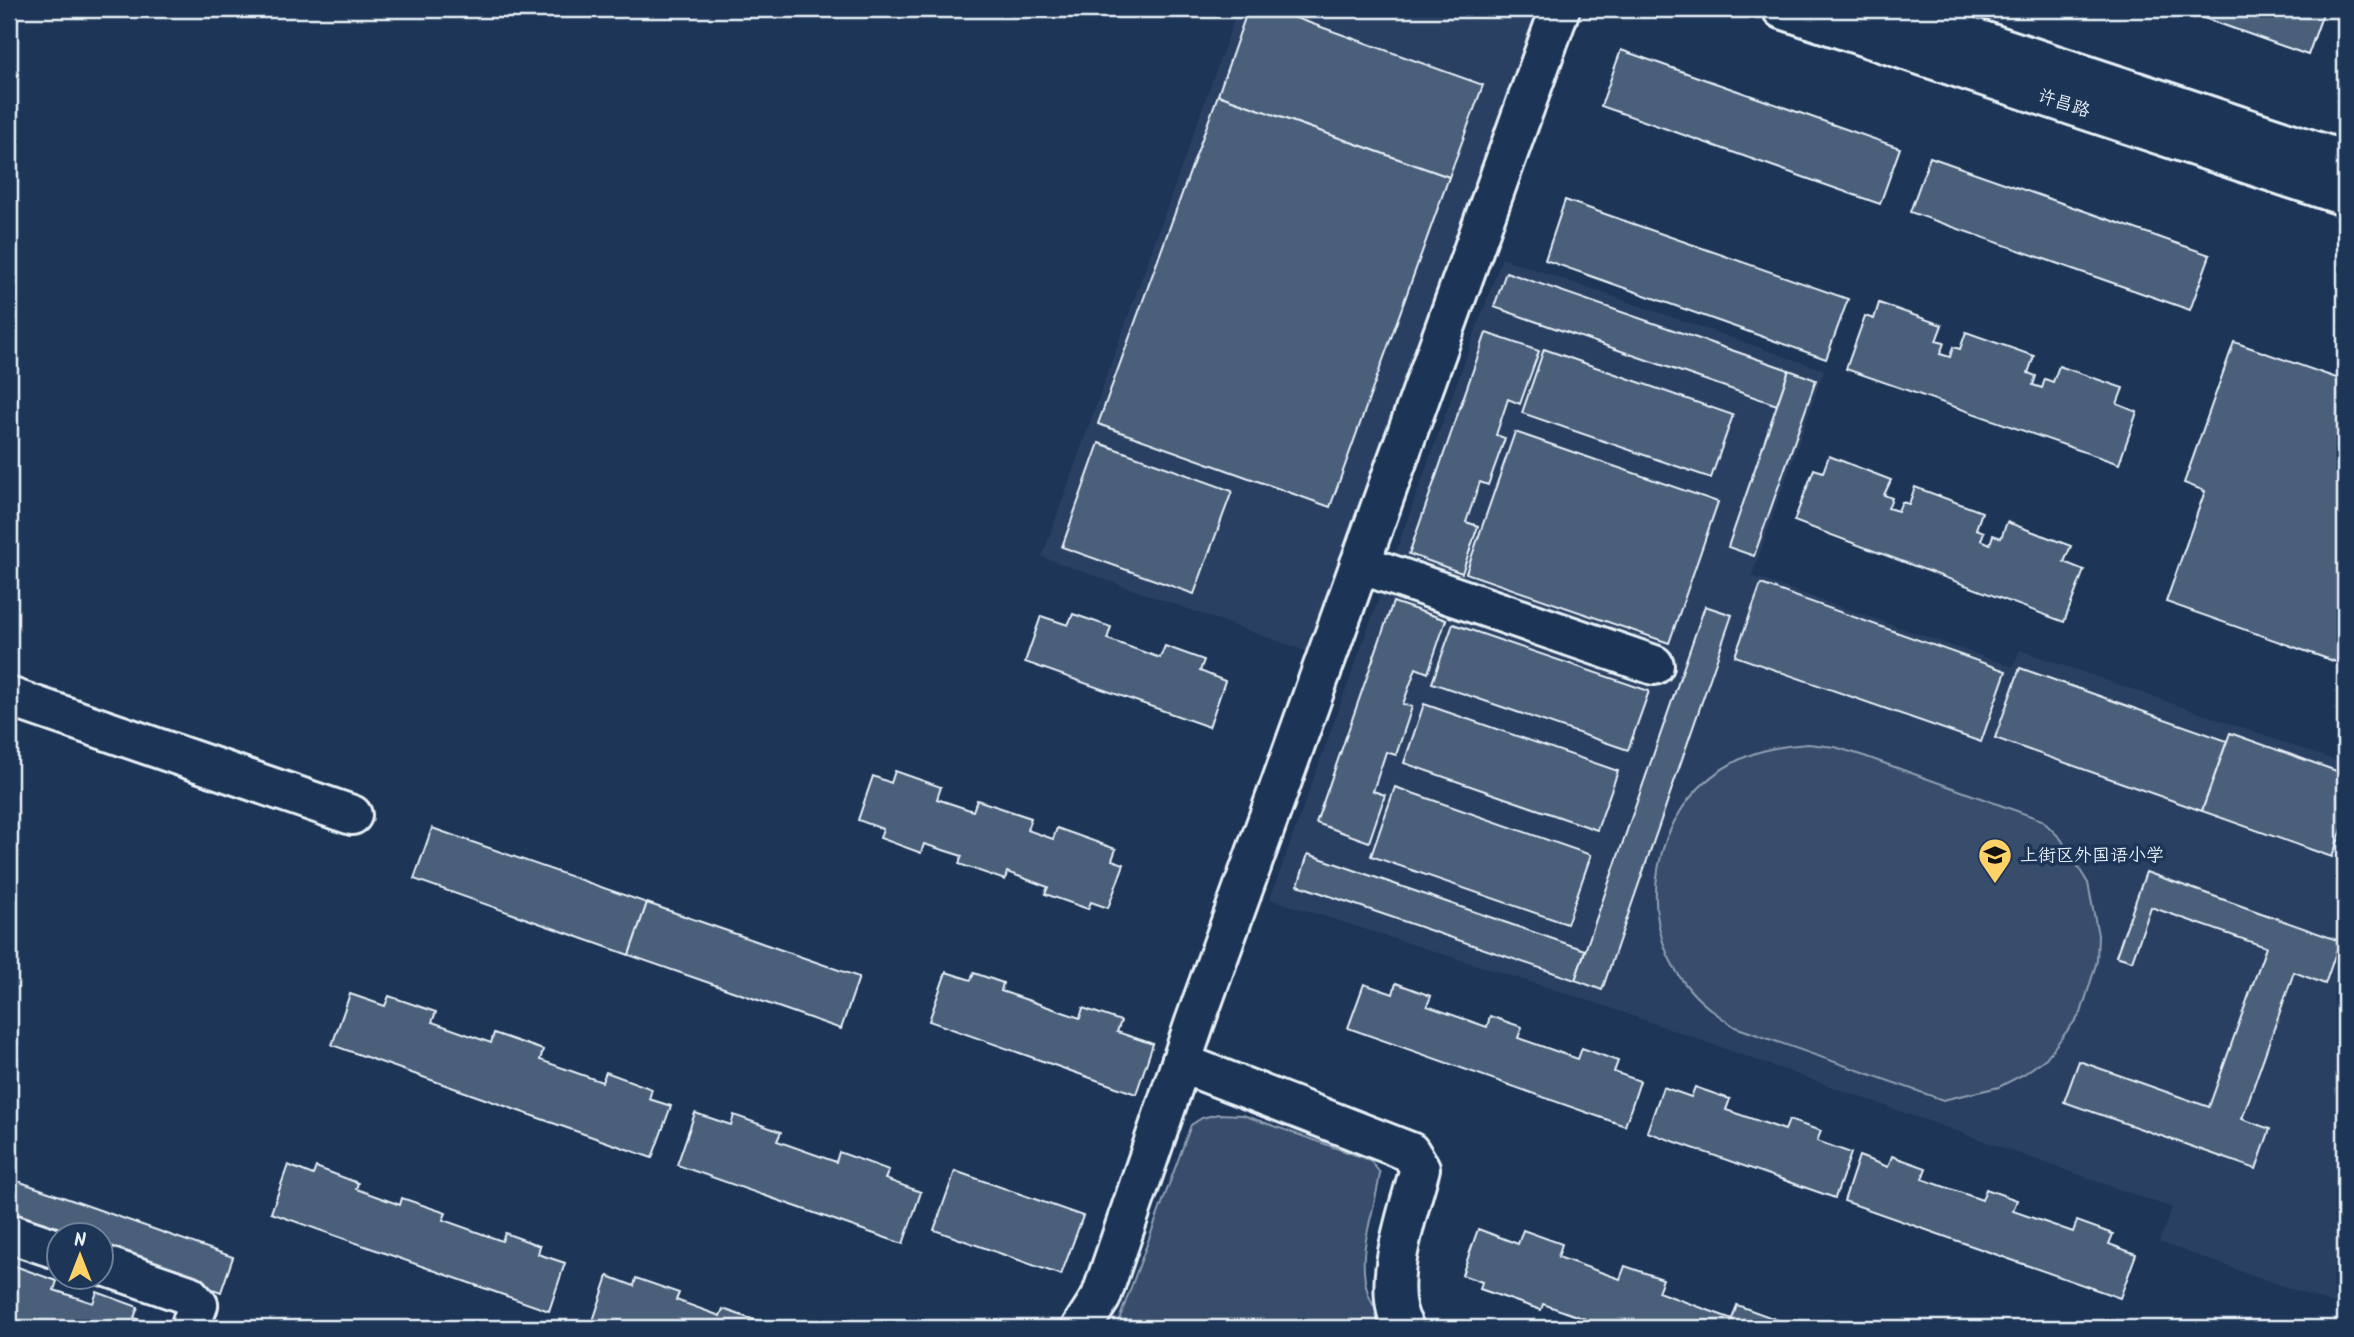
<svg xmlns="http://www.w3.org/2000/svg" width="2354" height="1337" viewBox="0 0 2354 1337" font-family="Kalam,'LXGW WenKai TC',sans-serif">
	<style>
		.built { fill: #2a4162 }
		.green { fill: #374d6c; stroke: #909fb2; stroke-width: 2 }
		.building { fill: #495e7a; stroke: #e8f1f8; stroke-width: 2 }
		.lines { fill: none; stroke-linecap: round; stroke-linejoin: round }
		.minor-casing { stroke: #e8f1f8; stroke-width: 44 }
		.minor { stroke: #1d3557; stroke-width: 38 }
		.labels { text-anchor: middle; stroke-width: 7; stroke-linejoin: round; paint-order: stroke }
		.street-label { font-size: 18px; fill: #e8f1f8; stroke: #1d3557 }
		.poi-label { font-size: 18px; fill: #e8f1f8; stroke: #1d3557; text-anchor: start }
	</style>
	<rect width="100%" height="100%" fill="#1d3557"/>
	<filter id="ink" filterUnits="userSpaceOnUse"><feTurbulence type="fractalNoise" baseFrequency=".0143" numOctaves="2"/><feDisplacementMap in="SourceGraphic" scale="14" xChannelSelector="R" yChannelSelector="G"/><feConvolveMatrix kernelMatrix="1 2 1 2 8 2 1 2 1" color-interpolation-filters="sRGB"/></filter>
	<g filter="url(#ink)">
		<g class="built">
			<path d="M 1238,9 L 1518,9 L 1539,16 L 1311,653 L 1042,557 Z"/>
			<path d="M 1502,258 L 1824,370 L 1752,576 L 2013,667 L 2020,650 L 2345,764 L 2345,1308 L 2159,1242 L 2172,1208 L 1602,1005 L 1270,899 Z"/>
		</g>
		<g class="green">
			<path d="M 1808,744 L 1835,747 L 1864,756 L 2042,820 L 2061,839 L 2088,883 L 2098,935 L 2097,961 L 2081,1013 L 2046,1058 L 2024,1074 L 1999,1087 L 1943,1100 L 1735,1027 C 1719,1016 1703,1005 1690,990 C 1631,922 1651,807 1731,764 C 1755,750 1780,746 1808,744 Z"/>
			<path d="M 1218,1114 L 1243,1115 L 1370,1160 L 1380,1173 C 1375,1214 1355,1251 1368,1293 C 1372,1305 1380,1317 1386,1328 L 1116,1328 L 1191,1125 L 1202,1118 Z"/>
		</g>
		<g class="building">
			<path d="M 1248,9 L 1271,9 L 1483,85 L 1449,177 L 1218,95 Z"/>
			<path d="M 2179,9 L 2345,9 L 2345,18 L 2324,10 L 2308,55 Z"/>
			<path d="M 2179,9 L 2345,9 L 2345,18 L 2324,10 L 2308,55 Z"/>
			<path d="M 1621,50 L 1900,148 L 1880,204 L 1601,106 Z"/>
			<path d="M 1218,95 L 1449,177 L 1330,507 L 1098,424 Z"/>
			<path d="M 1930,157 L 2210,255 L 2190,310 L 1910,212 Z"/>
			<path d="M 1565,200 L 1848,299 L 1826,359 L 1545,260 Z"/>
			<path d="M 1506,272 L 1789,370 L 1777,405 L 1494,307 Z"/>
			<path d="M 1879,303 L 1942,325 L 1936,341 L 1944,343 L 1940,354 L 1950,357 L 1953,347 L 1960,349 L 1966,332 L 2034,356 L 2028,373 L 2036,376 L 2033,385 L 2042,388 L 2045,379 L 2053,382 L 2059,366 L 2123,388 L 2117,404 L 2137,412 L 2119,464 L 1846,369 L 1865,316 L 1874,319 Z"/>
			<path d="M 1486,333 L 1539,351 L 1520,404 L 1508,399 L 1496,435 L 1505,438 L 1488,485 L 1480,482 L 1466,522 L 1478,526 L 1462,573 L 1409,554 Z"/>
			<path d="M 2234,342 L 2345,381 L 2345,665 L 2166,602 L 2205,491 L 2184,483 Z"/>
			<path d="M 1544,349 L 1733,415 L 1711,478 L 1522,413 Z"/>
			<path d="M 1789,370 L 1816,380 L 1754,556 L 1728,547 Z"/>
			<path d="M 1515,432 L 1718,502 L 1669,643 L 1466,573 Z"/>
			<path d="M 1099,443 L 1232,491 L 1194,594 L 1062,547 Z"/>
			<path d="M 1829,456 L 1891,480 L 1884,495 L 1892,498 L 1888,508 L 1898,511 L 1902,502 L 1909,504 L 1915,487 L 1982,512 L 1976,529 L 1984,532 L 1981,540 L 1990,544 L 1993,535 L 2001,538 L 2007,522 L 2071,546 L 2064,562 L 2084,570 L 2064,622 L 1794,521 L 1814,469 L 1823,472 Z"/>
			<path d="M 1761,584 L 2006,671 L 1981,742 L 1735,656 Z"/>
			<path d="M 1393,602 L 1446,620 L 1428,673 L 1416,668 L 1403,704 L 1412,707 L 1396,755 L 1386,752 L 1373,791 L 1385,795 L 1369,842 L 1316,823 Z"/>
			<path d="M 1705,606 L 1732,615 L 1602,990 L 1575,980 Z"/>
			<path d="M 1073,614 L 1111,627 L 1107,639 L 1160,658 L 1165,646 L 1204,660 L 1200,671 L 1225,681 L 1209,727 L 1025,662 L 1041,616 L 1068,625 Z"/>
			<path d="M 1453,624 L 1649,691 L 1628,750 L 1432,683 Z"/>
			<path d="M 2020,668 L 2227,741 L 2202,811 L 1995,738 Z"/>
			<path d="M 1424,704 L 1618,771 L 1597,830 L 1404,763 Z"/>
			<path d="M 2230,733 L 2345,774 L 2345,821 L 2332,857 L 2202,811 Z"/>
			<path d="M 895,771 L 941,787 L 937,799 L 973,811 L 977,800 L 1031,818 L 1027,830 L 1053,839 L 1057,828 L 1116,849 L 1112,860 L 1124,864 L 1108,908 L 1091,902 L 1088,909 L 1045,894 L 1048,887 L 1007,872 L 1005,880 L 959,864 L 962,856 L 924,844 L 921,853 L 880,838 L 883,829 L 858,820 L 873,776 L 891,783 Z"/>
			<path d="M 1395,787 L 1591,855 L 1567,924 L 1371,856 Z"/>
			<path d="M 432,828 L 647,903 L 629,955 L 414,879 Z"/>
			<path d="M 1308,854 L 1585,950 L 1575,980 L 1298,885 Z"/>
			<path d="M 2146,872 L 2340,941 L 2325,984 L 2294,972 L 2242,1119 L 2270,1129 L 2256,1169 L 2064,1102 L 2079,1061 L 2209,1107 L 2266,947 L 2151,907 L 2132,961 L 2116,956 Z"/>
			<path d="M 647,903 L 859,977 L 841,1029 L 629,955 Z"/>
			<path d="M 946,972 L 971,980 L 974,973 L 1003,983 L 1001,991 L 1080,1018 L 1083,1008 L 1121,1021 L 1117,1032 L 1153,1044 L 1136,1094 L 929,1021 Z"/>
			<path d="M 1396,983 L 1431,996 L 1427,1006 L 1487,1027 L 1490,1016 L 1522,1027 L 1518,1038 L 1578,1059 L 1582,1048 L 1618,1061 L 1614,1072 L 1640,1081 L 1625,1126 L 1348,1028 L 1364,984 L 1393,994 Z"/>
			<path d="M 350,994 L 385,1006 L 389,996 L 436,1012 L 432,1022 L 491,1043 L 494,1033 L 543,1050 L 540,1060 L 602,1082 L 606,1072 L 652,1089 L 649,1099 L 671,1106 L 652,1158 L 332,1045 Z"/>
			<path d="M 1663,1087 L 1691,1097 L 1695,1087 L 1730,1099 L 1726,1110 L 1785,1130 L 1789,1120 L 1821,1131 L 1817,1141 L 1851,1153 L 1835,1198 L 1647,1132 Z"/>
			<path d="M 695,1113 L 731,1125 L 734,1115 L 781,1132 L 777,1141 L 836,1162 L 839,1152 L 889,1170 L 885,1179 L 921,1192 L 903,1244 L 677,1165 Z"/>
			<path d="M 1859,1156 L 1888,1167 L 1892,1156 L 1926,1168 L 1922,1179 L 1982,1200 L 1986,1189 L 2017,1200 L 2013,1211 L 2073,1232 L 2077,1221 L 2113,1234 L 2109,1244 L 2136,1254 L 2120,1298 L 1844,1201 Z"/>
			<path d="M 288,1165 L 313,1175 L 316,1167 L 358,1183 L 356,1189 L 400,1205 L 402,1198 L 446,1213 L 443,1220 L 502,1241 L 505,1233 L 540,1246 L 538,1254 L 565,1263 L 549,1311 L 271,1213 Z"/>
			<path d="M 955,1171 L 1083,1216 L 1061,1275 L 934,1230 Z"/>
			<path d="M 9,1178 L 233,1257 L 221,1292 L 102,1250 L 102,1236 L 61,1236 L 9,1217 Z"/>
			<path d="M 1478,1229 L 1518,1244 L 1523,1230 L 1562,1244 L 1558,1257 L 1620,1279 L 1625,1266 L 1663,1279 L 1658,1292 L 1732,1319 L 1737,1305 L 1781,1321 L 1779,1328 L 1595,1328 L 1597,1323 L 1543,1304 L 1541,1310 L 1480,1289 L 1482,1282 L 1462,1275 Z"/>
			<path d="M 12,1265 L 57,1281 L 54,1290 L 93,1303 L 97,1292 L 138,1307 L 134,1318 L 163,1328 L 9,1328 L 9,1274 Z"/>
			<path d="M 608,1276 L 634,1286 L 636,1278 L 679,1293 L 676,1300 L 720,1316 L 723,1309 L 766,1324 L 765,1328 L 603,1328 L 592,1324 Z"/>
		</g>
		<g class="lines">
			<g class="minor-casing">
				<g id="minor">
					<path d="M 1782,9 L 2345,196"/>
					<path d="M 1886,9 L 2345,161"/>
					<path d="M 1360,564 L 1654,665"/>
					<path d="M 9,697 L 352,815"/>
					<path d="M 1181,1063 L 1410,1152 L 1420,1168 C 1409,1211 1379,1288 1404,1328"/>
					<path d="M 9,1233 L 60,1250"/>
					<path d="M 102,1265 L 189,1295 L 198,1305 L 190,1328"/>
					<path d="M 1081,1328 L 1101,1297 L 1195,1022 L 1560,9"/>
				</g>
			</g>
			<use href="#minor" class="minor"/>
		</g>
	</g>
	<defs>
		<g id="school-pin" transform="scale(1.75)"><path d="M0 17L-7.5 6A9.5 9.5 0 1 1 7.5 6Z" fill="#ffd166" stroke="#1d3557"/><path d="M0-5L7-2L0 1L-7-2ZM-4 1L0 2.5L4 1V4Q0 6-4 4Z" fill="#111"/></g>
	</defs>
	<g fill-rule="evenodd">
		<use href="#school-pin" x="1995" y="855"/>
	</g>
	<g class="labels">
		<g class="street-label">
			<text transform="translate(2064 103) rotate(18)" y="6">许昌路</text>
		</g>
		<g class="poi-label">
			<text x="2020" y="861">上街区外国语小学</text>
		</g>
	</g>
	<rect width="2354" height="1337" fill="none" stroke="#1d3557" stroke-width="35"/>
	<rect x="18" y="18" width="2319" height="1302" fill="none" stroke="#e8f1f8" stroke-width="2.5" filter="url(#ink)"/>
	<g transform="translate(80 1256)"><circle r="33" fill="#1d3557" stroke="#6e8097" stroke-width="2"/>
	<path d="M0-5L12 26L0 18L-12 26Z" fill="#ffd166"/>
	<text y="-10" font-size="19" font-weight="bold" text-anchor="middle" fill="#e8f1f8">N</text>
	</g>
</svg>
